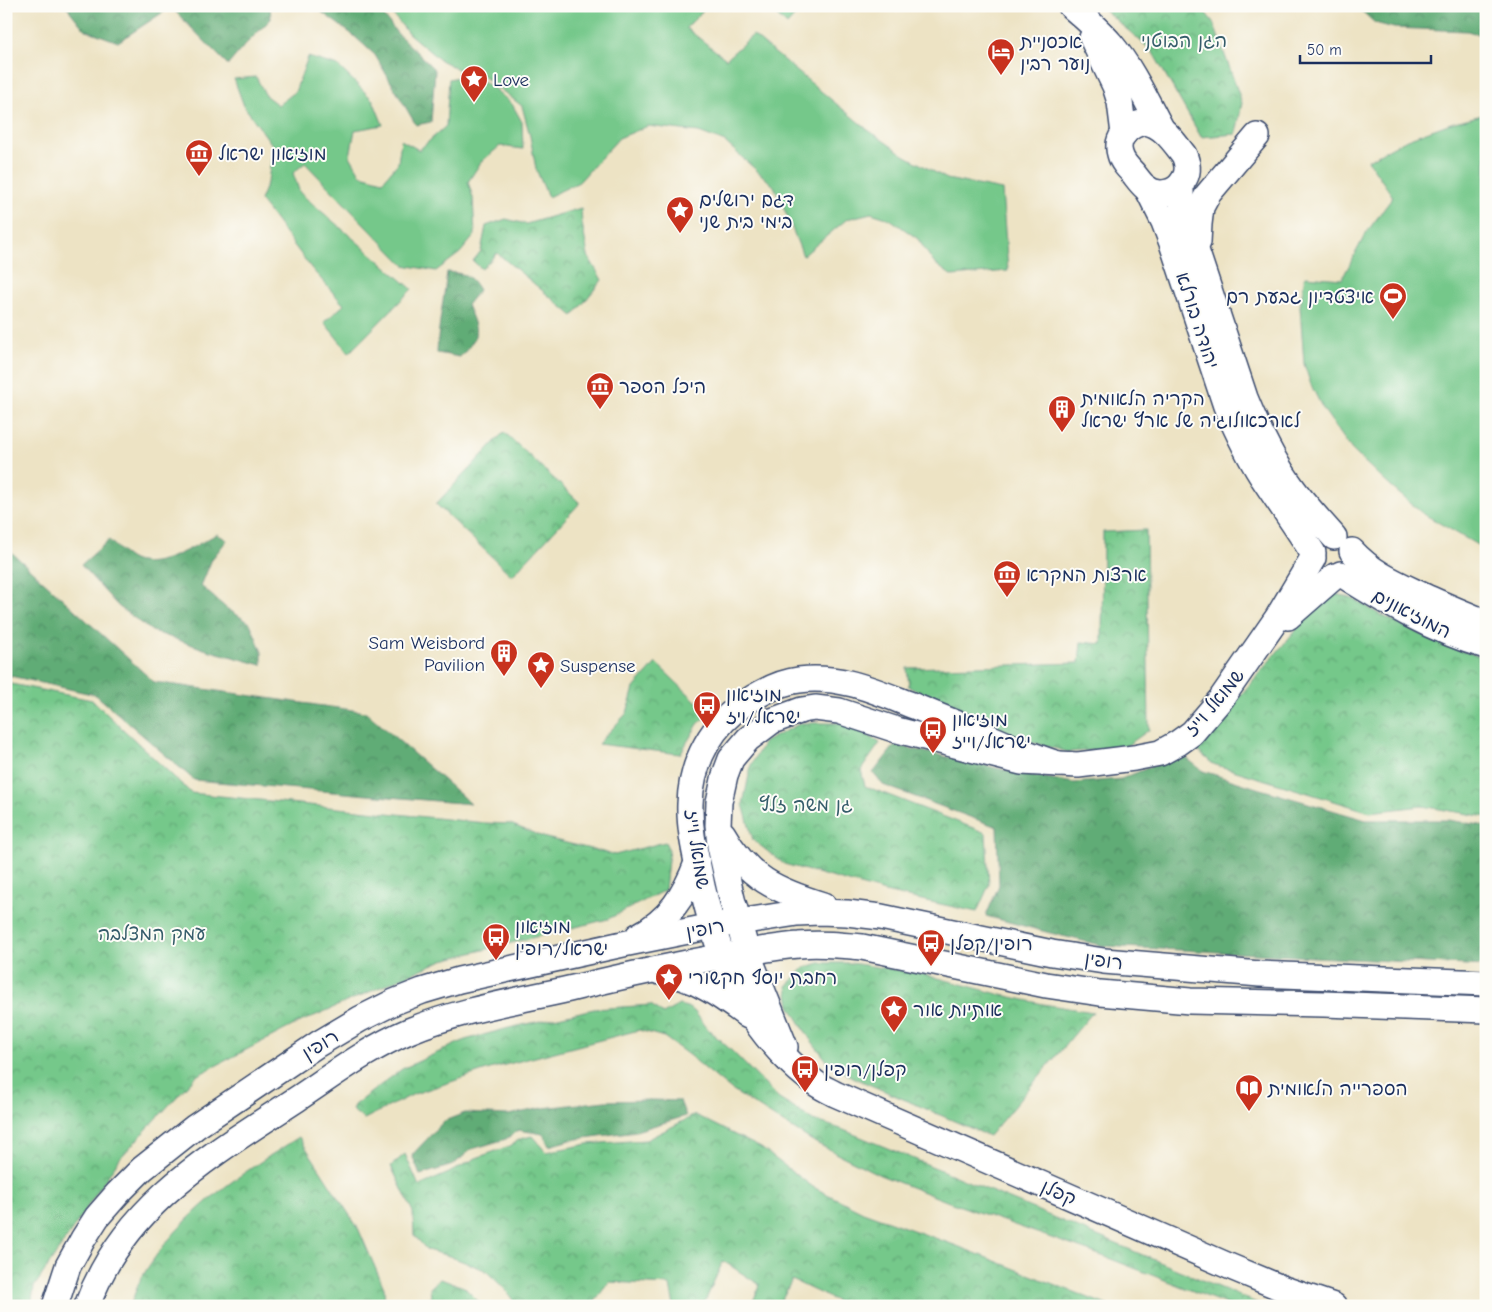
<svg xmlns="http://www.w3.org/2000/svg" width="1492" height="1312" viewBox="0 0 1492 1312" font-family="'Comic Neue','Playpen Sans Hebrew',sans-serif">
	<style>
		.grass { fill: #75c88a; stroke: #487c74 }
		.forest { fill: url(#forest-crowns); stroke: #3e6e6a }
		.park { fill: url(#park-crowns); stroke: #487c74 }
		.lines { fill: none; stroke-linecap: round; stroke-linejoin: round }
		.minor-casing { stroke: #3a4a6d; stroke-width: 28 }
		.minor { stroke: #fff; stroke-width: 25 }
		.labels { text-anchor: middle; stroke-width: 4; stroke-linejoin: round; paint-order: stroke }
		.park-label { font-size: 19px; fill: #365d6b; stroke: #fdfcf7 }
		.poi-label { font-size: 19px; fill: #1b2f5e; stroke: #fdfcf7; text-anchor: start }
		.street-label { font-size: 19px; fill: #1b2f5e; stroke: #fdfcf7 }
	</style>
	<defs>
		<pattern id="forest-crowns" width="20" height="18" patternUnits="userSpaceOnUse" patternTransform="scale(1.25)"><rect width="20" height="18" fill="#60ac76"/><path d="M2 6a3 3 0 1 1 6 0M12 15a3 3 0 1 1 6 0" fill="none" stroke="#4e8c64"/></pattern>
		<pattern id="park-crowns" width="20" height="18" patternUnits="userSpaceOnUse" patternTransform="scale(1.25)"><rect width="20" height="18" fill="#75c88a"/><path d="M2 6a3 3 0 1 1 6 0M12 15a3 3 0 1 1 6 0" fill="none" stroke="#5fa374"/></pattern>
	</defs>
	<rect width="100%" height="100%" fill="#fdfcf7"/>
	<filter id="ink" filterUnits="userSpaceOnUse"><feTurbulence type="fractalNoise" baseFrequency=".02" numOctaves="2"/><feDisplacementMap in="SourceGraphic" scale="10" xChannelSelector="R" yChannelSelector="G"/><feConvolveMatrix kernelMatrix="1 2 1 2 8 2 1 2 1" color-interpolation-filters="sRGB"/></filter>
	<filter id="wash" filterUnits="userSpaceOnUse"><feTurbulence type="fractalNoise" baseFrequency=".0096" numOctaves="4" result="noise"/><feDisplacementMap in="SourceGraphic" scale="20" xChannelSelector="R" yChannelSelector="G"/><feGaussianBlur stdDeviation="1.12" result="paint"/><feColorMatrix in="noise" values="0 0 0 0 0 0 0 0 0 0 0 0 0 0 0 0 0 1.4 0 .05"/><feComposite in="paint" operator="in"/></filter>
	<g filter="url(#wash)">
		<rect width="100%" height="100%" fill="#ede3c4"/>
		<g class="grass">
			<path d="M 386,6 L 708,6 L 686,28 L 726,59 L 753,35 L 868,130 L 904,155 L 947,179 L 1002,190 L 1008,271 L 952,276 L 934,263 L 918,239 L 890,219 L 871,213 L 847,219 L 803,256 L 788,218 L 774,186 L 725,142 L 699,132 L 648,126 L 619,138 L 579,182 L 548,197 L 536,169 L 530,136 L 522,106 L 483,76 L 460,70 L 440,60 L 408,33 Z"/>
			<path d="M 308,57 L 338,66 L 373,100 L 383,125 L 355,130 L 350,156 L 361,175 L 383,181 L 398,163 L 401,140 L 419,150 L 446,126 L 449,79 L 467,75 L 491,86 L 512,104 L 522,122 L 523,149 L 500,146 L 481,162 L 468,182 L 473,198 L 475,235 L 460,253 L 436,271 L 404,265 L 305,163 L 293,173 L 300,193 L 412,289 L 349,353 L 324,322 L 344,305 L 312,269 L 260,200 L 268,181 L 273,146 L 244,106 L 234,79 L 256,77 L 266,96 L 278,105 L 295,92 Z"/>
			<path d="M 1486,114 L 1486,550 L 1422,513 L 1389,485 L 1352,450 L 1323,409 L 1311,385 L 1304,364 L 1300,306 L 1305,276 L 1342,279 L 1366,233 L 1393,197 L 1368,160 L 1407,139 L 1451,123 Z"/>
		</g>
		<g class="forest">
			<path d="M 66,6 L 270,6 L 271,19 L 244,46 L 228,65 L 171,7 L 118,42 L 84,29 Z"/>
			<path d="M 325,6 L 377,6 L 396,32 L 435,70 L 431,122 L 416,125 L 375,55 L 353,35 L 319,10 Z"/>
			<path d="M 1356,6 L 1486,6 L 1486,36 L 1467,31 L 1394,28 L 1375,23 Z"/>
			<path d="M 447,272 C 466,274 469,274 479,290 L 467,305 C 478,331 481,335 460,357 L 437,353 C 438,325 444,299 447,272 Z"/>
			<path d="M 217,534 L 227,540 L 212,559 L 201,586 L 226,608 L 250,623 L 262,652 L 262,665 L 207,650 L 152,631 L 118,606 L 81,565 L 109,540 C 116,546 124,556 133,560 C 157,571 196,545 217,534 Z"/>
			<path d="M 10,551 L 154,682 L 366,712 L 471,804 L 194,780 L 96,695 L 6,675 L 6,554 Z"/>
			<path d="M 895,745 L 1014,772 L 1074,783 L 1121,779 L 1181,754 L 1203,771 L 1260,789 L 1366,820 L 1448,820 L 1486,826 L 1486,966 L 1104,946 L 1050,933 L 986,916 L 999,885 L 997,827 L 883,785 L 873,773 Z"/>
			<path d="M 653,1100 L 680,1101 L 686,1116 L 636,1131 L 570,1140 L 549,1146 L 543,1134 L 518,1130 L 506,1139 L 472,1149 L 453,1165 L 420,1175 L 412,1155 L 444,1121 L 465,1113 L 508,1115 L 543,1108 L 605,1101 Z"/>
		</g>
		<g class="park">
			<path d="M 767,6 L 804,6 L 787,25 Z"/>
			<path d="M 1100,6 L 1200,6 L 1213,22 L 1242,103 L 1236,134 L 1201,137 L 1152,51 Z"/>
			<path d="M 581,208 L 582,223 L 588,256 L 602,280 L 573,316 L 497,253 L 482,269 L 473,261 L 481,251 L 486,226 L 506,219 L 526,224 Z"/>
			<path d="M 504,432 L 580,503 L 512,576 L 436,504 Z"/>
			<path d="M 1146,530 L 1149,730 L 1125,747 L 1100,750 L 1068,752 L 1031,742 L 947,707 L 909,687 L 907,668 L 1079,663 L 1081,642 L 1102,644 L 1103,532 Z"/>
			<path d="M 1327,593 C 1337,594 1347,596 1357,601 C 1366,605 1374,612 1383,616 C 1416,632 1450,649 1486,658 L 1486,817 L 1422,806 L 1370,812 L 1213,764 L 1192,746 L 1239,697 Z"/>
			<path d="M 656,663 L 697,702 L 706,696 L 719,705 L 698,724 L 680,754 L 598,744 L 627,713 L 634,688 Z"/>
			<path d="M 6,683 L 92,700 L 191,793 L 485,823 L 510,824 L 546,838 L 615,855 L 665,842 L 669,850 L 665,890 L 608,919 L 443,960 L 298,1023 L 196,1076 L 120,1158 L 34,1287 L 31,1306 L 6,1306 Z"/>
			<path d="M 801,723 L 849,723 L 880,743 L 861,770 L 865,786 L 986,833 L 989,885 L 977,912 L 885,892 L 784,864 L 753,840 L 743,804 L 751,765 L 764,742 Z"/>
			<path d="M 819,963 L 851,963 L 923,974 L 998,994 L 1043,1004 L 1093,1012 L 989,1136 L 852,1077 L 828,1062 L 810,1039 L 790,1006 L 787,986 L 804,968 Z"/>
			<path d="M 651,1005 L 663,1014 L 679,1005 L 687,1007 L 694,1011 L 708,1029 L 734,1053 L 779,1099 L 813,1120 L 841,1129 L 924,1163 L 1264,1306 L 1231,1306 L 1111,1259 L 949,1202 L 880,1175 L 816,1143 L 777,1119 L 730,1089 L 690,1056 L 664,1037 L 639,1030 L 493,1068 L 414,1094 L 364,1119 L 352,1110 L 354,1105 L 402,1069 L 465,1040 L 509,1028 L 594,1009 Z"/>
			<path d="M 695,1115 L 761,1148 L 813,1187 L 863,1212 L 957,1246 L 1109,1306 L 847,1306 L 792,1280 L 778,1306 L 751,1306 L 760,1285 L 723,1261 L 703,1306 L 674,1306 L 670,1285 L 609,1282 L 591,1306 L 517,1306 L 505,1289 L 485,1270 L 449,1256 L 427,1250 L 414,1235 L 413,1212 L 391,1166 L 405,1154 L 419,1186 L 449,1173 L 476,1158 L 510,1146 L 520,1139 L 532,1136 L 546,1152 L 588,1144 L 646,1140 Z"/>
			<path d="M 299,1137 L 358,1228 L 384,1288 L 385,1306 L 130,1306 C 134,1296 137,1286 142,1277 C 161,1245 187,1217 216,1194 C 242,1173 271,1155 299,1137 Z"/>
			<path d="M 440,1279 L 464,1287 L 483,1306 L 432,1306 L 430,1288 Z"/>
		</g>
	</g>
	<g filter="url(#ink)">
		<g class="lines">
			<g class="minor-casing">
				<g id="minor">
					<path d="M 1071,6 C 1085,18 1099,30 1111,44 C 1132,69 1146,100 1161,128"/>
					<path d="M 1092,38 L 1115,86 L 1120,102 L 1124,134"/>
					<path d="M 1145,122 C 1163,125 1173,141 1184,155 C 1188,164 1189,173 1183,181 C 1176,193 1158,197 1146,188 C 1141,184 1137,178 1133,173 C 1128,168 1122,162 1120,154 C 1115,137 1129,125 1145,122 Z"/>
					<path d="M 1181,184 L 1181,196 L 1183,211 L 1245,398 C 1258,430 1273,462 1294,490 C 1306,506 1320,521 1334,537"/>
					<path d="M 1147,188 L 1164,222 L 1172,243 L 1226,406 C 1236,429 1247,453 1261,475 C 1278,501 1296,526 1313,553"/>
					<path d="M 1198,242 L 1199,224 L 1201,207 L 1208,194 L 1257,136"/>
					<path d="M 1352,551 C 1374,575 1399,584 1428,598 C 1447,606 1466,615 1486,622"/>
					<path d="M 1341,574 C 1387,603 1433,631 1486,646"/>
					<path d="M 1288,617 L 1335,576"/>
					<path d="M 1058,764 C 1028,755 1001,742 973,730 C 953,722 933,714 914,706 C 875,691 842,675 799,680 C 781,682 762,692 748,701 C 712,723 691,762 690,804 C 689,832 697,860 702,886 C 713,933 727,979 754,1019 C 768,1040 793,1068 814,1082 C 820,1087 828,1090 835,1094 L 1231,1267 L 1284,1289 L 1334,1306"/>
					<path d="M 723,834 C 747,878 778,891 823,905"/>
					<path d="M 638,936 C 669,920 685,895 697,863"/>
					<path d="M 660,972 C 695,977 721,996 748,1016"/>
					<path d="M 785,1047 L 747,952 L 732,899 L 720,846 L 718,825 L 719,802 L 725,775 L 731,759 L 748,739 L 772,721 L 802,710 L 815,708 L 839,711 L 897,730 L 1021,762 L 1078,765 L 1134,758 L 1160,753 L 1178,743 L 1192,733 L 1221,699 L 1278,617 L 1313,558"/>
					<path d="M 55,1306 L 68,1266 L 83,1239 L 97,1217 L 118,1193 L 142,1169 L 195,1127 L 318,1044 L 360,1019 L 394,1002 L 422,991 L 459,980 L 623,944 L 713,926 L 797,913 L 819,912 L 847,913 L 881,917 L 1052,953 L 1104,961 L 1260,974 L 1486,983"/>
					<path d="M 87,1306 C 123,1205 213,1154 297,1099 C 333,1075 369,1048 409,1031 C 460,1010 516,1001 569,989 C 629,975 689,961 750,952 C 766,949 783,946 799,945 C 820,943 841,945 862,947 L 1046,985 L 1100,993 L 1190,1001 L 1324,1004 L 1486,1010"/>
				</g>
			</g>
			<use href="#minor" class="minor"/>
		</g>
	</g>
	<defs>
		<g id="hotel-pin" transform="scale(1.4375)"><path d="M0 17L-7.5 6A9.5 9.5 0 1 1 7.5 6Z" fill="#c8321e" stroke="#fdfcf7"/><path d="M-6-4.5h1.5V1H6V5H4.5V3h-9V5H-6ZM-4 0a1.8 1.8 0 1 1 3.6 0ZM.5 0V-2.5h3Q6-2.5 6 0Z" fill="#fff"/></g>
		<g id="sight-pin" transform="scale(1.4375)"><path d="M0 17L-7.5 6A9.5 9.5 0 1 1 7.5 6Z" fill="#c8321e" stroke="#fdfcf7"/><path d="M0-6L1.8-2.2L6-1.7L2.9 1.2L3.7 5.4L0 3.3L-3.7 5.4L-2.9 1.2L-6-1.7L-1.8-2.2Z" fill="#fff"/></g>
		<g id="museum-pin" transform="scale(1.4375)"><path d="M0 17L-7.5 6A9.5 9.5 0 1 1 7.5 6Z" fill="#c8321e" stroke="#fdfcf7"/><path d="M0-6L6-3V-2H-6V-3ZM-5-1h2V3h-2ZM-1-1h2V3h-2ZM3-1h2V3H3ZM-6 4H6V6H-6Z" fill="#fff"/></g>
		<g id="stadium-pin" transform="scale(1.4375)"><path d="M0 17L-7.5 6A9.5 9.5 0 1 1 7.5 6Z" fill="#c8321e" stroke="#fdfcf7"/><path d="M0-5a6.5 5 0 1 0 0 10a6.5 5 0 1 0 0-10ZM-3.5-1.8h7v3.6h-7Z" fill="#fff"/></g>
		<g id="building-pin" transform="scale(1.4375)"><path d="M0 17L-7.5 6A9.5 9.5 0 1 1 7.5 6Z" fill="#c8321e" stroke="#fdfcf7"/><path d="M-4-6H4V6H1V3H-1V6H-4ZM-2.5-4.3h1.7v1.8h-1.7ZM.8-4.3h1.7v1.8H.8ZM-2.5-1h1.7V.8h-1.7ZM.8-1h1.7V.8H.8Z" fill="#fff"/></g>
		<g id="bus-pin" transform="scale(1.4375)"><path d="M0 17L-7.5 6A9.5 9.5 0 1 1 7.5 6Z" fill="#c8321e" stroke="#fdfcf7"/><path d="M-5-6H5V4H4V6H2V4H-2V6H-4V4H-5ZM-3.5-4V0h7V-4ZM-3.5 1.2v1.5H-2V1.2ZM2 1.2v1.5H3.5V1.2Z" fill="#fff"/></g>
		<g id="library-pin" transform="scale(1.4375)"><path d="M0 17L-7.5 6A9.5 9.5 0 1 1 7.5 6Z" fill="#c8321e" stroke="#fdfcf7"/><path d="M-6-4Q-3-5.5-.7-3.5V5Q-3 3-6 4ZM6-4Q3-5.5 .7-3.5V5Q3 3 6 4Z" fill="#fff"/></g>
	</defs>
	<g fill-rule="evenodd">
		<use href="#hotel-pin" x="1001" y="52"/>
		<use href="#sight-pin" x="474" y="79"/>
		<use href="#museum-pin" x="199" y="153"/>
		<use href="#sight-pin" x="680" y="210"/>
		<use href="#stadium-pin" x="1393" y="296"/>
		<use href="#museum-pin" x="600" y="386"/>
		<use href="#building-pin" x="1062" y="409"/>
		<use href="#museum-pin" x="1007" y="574"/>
		<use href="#building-pin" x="504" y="653"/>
		<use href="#sight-pin" x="541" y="665"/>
		<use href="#bus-pin" x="707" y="705"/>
		<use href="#bus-pin" x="933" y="730"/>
		<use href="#bus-pin" x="496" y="937"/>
		<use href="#bus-pin" x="931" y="943"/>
		<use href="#sight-pin" x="669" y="977"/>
		<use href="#sight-pin" x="894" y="1009"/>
		<use href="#bus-pin" x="805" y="1069"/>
		<use href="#library-pin" x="1249" y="1088"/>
	</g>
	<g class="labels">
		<g class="park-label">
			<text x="1184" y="47">הגן הבוטני</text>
			<text x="806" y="811">גן משה זלץ</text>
			<text x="152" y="940">עמק המצלבה</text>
		</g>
		<g class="poi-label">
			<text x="1020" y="48">אכסניית<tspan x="1020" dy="22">נוער רבין</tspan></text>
			<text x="493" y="86">Love</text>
			<text x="218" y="160">מוזיאון ישראל</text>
			<text x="699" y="206">דגם ירושלים<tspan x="699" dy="22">בימי בית שני</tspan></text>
			<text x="1374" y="303" text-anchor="end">איצטדיון גבעת רם</text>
			<text x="619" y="393">היכל הספר</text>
			<text x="1081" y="405">הקריה הלאומית<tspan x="1081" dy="22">לארכאולוגיה של ארץ ישראל</tspan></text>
			<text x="1026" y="581">ארצות המקרא</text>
			<text x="485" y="649" text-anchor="end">Sam Weisbord<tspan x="485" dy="22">Pavilion</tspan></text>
			<text x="560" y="672">Suspense</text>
			<text x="726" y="701">מוזיאון<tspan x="726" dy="22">ישראל/ויז</tspan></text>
			<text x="952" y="726">מוזיאון<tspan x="952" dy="22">ישראל/וייז</tspan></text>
			<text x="515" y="933">מוזיאון<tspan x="515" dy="22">ישראל/רופין</tspan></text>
			<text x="950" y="950">רופין/קפלן</text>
			<text x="688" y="984">רחבת יוסף חקשורי</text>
			<text x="913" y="1016">אותיות אור</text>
			<text x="824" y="1076">קפלן/רופין</text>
			<text x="1268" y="1095">הספרייה הלאומית</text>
		</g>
		<g class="street-label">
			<text transform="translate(1198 320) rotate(72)" y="7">יהודה בורלא</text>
			<text transform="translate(1412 613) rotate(27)" y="7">המוזיאונים</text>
			<text transform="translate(1214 702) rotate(-50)" y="7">שמואל וייז</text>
			<text transform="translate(698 849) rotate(81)" y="7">שמואל וייז</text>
			<text transform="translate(705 928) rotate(-11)" y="7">רופין</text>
			<text transform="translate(1104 960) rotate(7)" y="7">רופין</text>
			<text transform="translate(320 1044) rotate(-32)" y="7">רופין</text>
			<text transform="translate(1059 1192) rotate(24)" y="7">קפלן</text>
		</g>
	</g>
	<rect width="1492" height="1312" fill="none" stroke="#fdfcf7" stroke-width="25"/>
	<path d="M1300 55v8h131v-8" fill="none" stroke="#1b2f5e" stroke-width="2.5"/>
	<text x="1307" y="55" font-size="15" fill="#1b2f5e" stroke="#fdfcf7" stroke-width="4" paint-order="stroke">50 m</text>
</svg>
